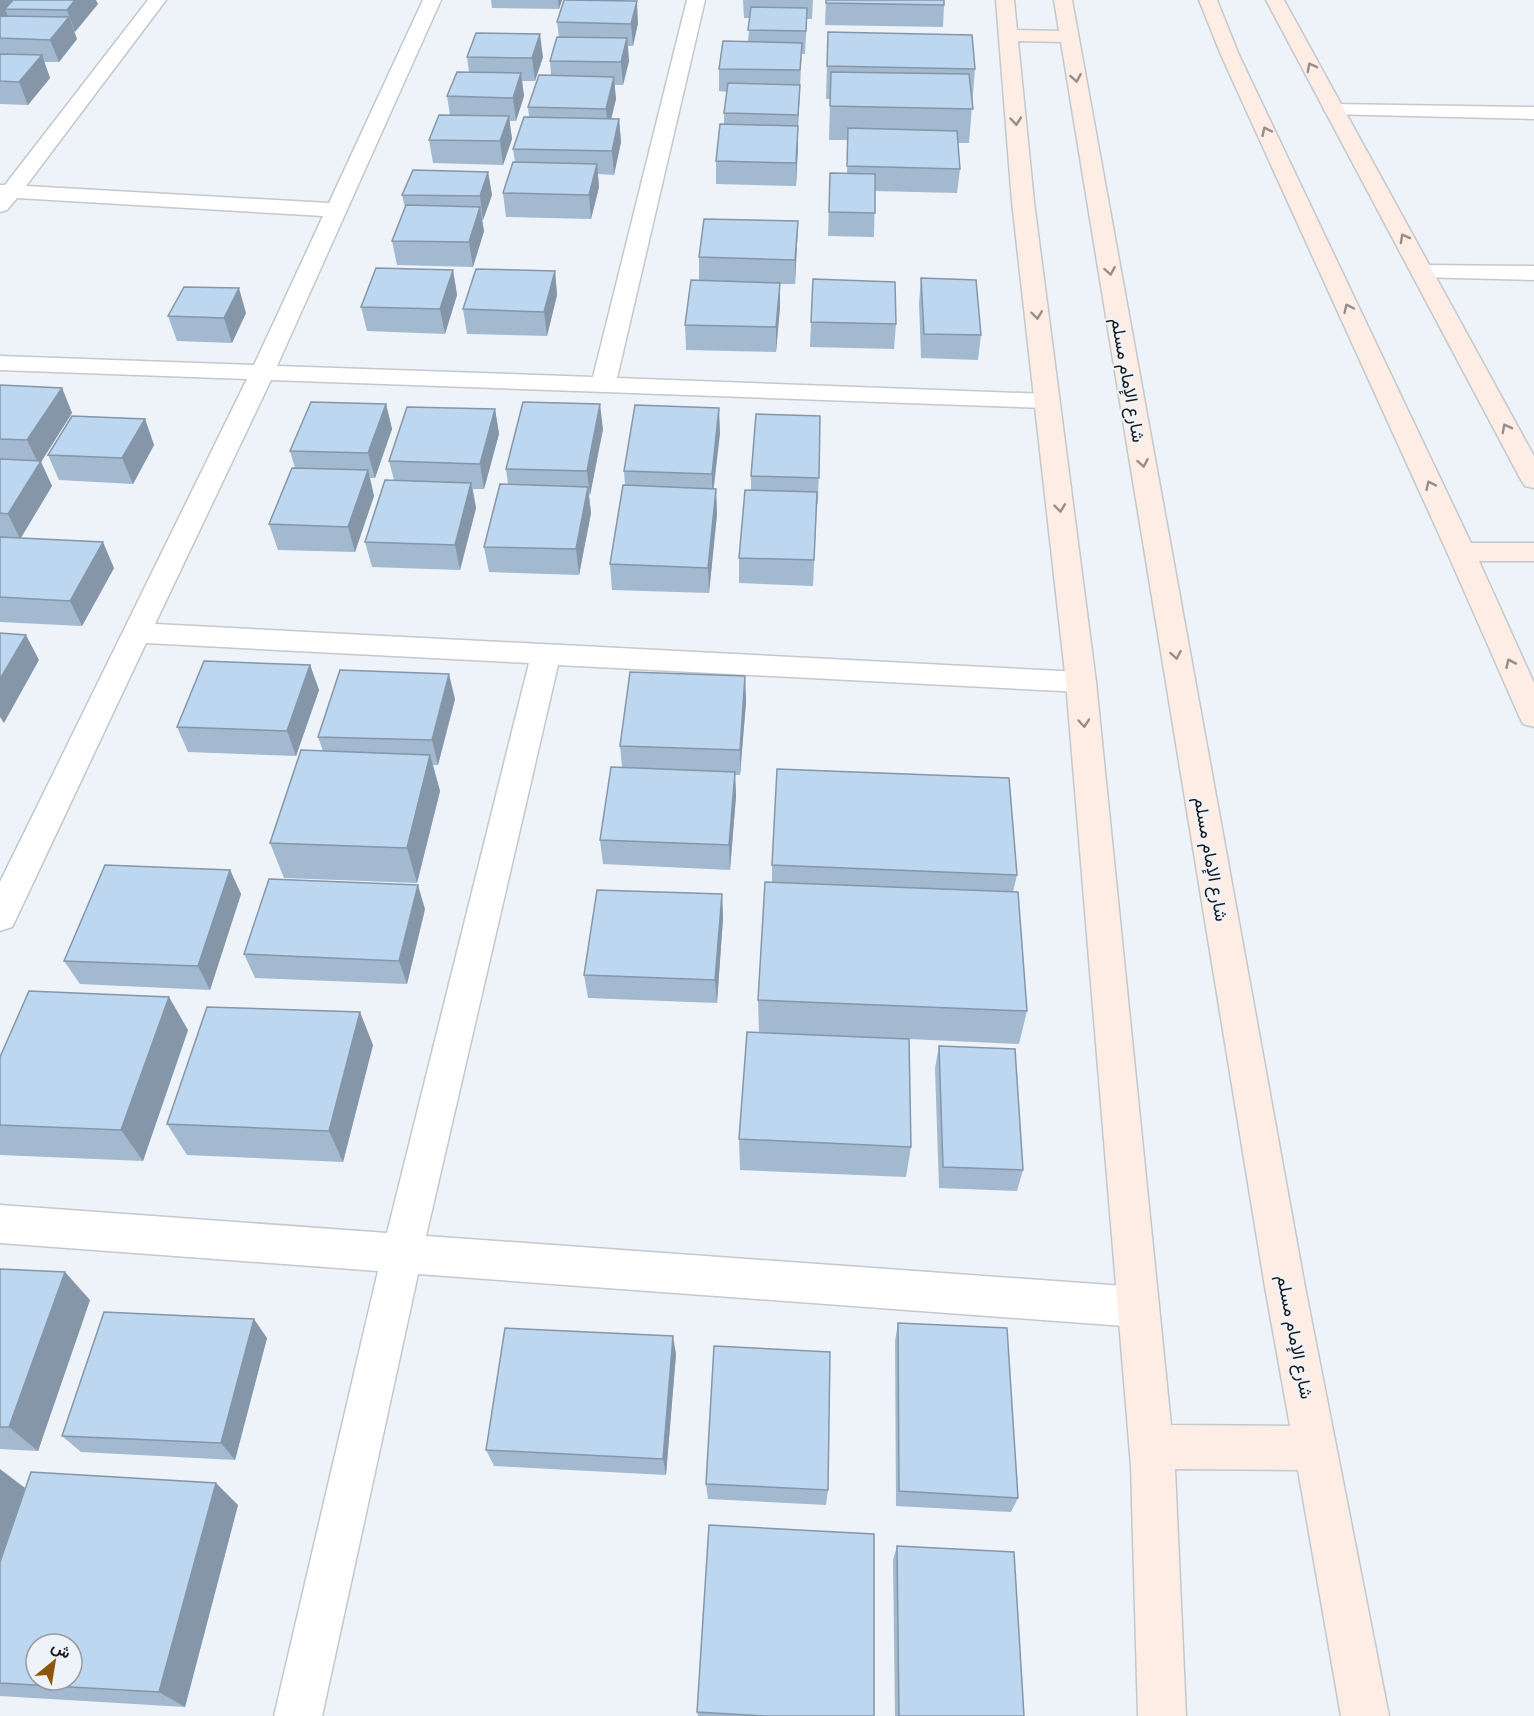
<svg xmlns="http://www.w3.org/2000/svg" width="1534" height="1716" viewBox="0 0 1534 1716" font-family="Karla,Vazirmatn,sans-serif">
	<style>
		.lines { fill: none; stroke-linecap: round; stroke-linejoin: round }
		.street-casing { stroke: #c3c8cd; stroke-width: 3 }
		.secondary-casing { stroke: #c3c8cd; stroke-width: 3 }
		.street { fill: #fff; fill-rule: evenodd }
		.secondary { fill: #feede5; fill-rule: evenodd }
		.wall { fill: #a3b9cf }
		.shaded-wall { fill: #8596a9 }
		.building { fill: #bed7f1; stroke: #8596a9; stroke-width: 1.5; fill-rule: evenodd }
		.oneway { stroke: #968d8a }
		.labels { text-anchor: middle; stroke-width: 4.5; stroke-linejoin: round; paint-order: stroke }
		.street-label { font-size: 18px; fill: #17181a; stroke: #eef3f9 }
	</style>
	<rect width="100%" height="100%" fill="#eef3f9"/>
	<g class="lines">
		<g class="street-casing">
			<g id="street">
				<path d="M 148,0 L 166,0 L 26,186 L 329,203 L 423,0 L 441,0 L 277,366 L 593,377 L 687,0 L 705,0 L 617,378 L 1047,394 L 1056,396 L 1059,401 L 1056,406 L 1047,408 L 271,380 L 155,624 L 1081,672 L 1092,675 L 1096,682 L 1092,689 L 1081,692 L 558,665 L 426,1236 L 1138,1287 L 1153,1293 L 1159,1307 L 1153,1321 L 1138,1327 L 418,1274 L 322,1716 L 274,1716 L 378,1271 L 0,1243 L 0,1205 L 387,1233 L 529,663 L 146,643 L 17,917 L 12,927 L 0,931 L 0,882 L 247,379 L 0,370 L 0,356 L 254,365 L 323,216 L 17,198 L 7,210 L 0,212 L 0,185 L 5,185 Z"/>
				<path d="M 1334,104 L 1534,107 L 1534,119 L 1327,114 L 1324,110 L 1327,106 Z"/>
				<path d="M 1423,265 L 1534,266 L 1534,280 L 1415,277 L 1412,272 L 1415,267 Z"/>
			</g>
		</g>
		<g class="secondary-casing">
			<g id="secondary">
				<path d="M 996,0 L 1014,0 L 1017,30 L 1059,31 L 1054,0 L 1072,0 L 1305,1287 L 1389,1716 L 1341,1716 L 1298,1470 L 1175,1469 L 1186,1716 L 1138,1716 L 1131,1466 L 1066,682 L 1012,202 ZM 1018,41 L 1061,42 L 1265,1287 L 1290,1426 L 1171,1425 L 1096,682 L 1034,202 Z"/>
				<path d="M 1199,0 L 1217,0 L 1239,55 L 1471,543 L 1534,543 L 1534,561 L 1479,561 L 1534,683 L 1534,727 L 1523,724 L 1519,716 L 1447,552 L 1221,55 Z"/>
				<path d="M 1266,0 L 1284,0 L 1534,456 L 1534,488 L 1525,486 L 1521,480 Z"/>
			</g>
		</g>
		<use href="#street" class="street"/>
		<use href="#secondary" class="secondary"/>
	</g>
	<g class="wall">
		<path d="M 0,0 L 98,4 L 74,32 L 77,39 L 59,62 L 44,62 L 50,78 L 28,105 L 0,104 Z"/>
		<path d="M 491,0 L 562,0 L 559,9 L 492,8 Z"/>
		<path d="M 564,0 L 623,0 L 623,1 L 638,23 L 633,46 L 628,46 L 629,61 L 623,85 L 614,85 L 616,99 L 611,119 L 619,119 L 621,142 L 614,175 L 598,174 L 599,187 L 591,219 L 506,217 L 503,193 L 515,162 L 513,149 L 529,117 L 528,107 L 551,75 L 550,61 L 559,37 L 557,22 Z"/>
		<path d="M 743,0 L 813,0 L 812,19 L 807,19 L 805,54 L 801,54 L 796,186 L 716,184 L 716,161 L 724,124 L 724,113 L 727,92 L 719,91 L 719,69 L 748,41 L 750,18 L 744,18 Z"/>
		<path d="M 826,0 L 944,5 L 943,27 L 825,25 Z"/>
		<path d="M 828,32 L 975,69 L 969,143 L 958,143 L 960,169 L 957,193 L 875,191 L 874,237 L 828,236 L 830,173 L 847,173 L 848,140 L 829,140 L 830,99 L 826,99 Z"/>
		<path d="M 467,57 L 543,57 L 535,81 L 522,81 L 524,96 L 516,121 L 509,121 L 512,139 L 503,165 L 433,163 L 429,140 L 450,115 L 447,96 L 469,72 Z"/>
		<path d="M 488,172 L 492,195 L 483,220 L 482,220 L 484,231 L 473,267 L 397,265 L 392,241 L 405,208 L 402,195 Z"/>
		<path d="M 798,221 L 795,284 L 780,284 L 780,307 L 776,352 L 686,350 L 685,325 L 699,281 L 699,257 Z"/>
		<path d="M 453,270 L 457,295 L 445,334 L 367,331 L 361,307 Z"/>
		<path d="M 555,271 L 557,295 L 547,336 L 467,334 L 463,309 Z"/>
		<path d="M 921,278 L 981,335 L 978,360 L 921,358 L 919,303 Z"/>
		<path d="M 246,313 L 232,343 L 177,341 L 168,316 Z"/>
		<path d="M 811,322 L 896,324 L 894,349 L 810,347 Z"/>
		<path d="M 0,385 L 62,388 L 72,413 L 41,462 L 52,486 L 21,538 L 114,568 L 82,626 L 0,622 Z"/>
		<path d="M 386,404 L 392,429 L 375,478 L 370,478 L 374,496 L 355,552 L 278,550 L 269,524 L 295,468 L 290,451 Z"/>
		<path d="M 495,409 L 499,434 L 484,489 L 473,489 L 476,508 L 460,570 L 372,567 L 365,542 L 394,480 L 389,461 Z"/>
		<path d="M 820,416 L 818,504 L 817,504 L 813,586 L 739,583 L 739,558 L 751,490 L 751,476 Z"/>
		<path d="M 145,419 L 154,445 L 133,484 L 59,480 L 48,455 Z"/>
		<path d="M 603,429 L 589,496 L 591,513 L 579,575 L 489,572 L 484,547 L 508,484 L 506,469 Z"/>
		<path d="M 720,433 L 714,488 L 716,489 L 717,514 L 709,593 L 612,590 L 610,564 L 625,486 L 624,471 Z"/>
		<path d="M 310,665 L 319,690 L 296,756 L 188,752 L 177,727 Z"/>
		<path d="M 745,676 L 746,702 L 740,775 L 735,775 L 736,796 L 730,870 L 603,864 L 600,840 L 622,767 L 620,746 Z"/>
		<path d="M 455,699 L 438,765 L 433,765 L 440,791 L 417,883 L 284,878 L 270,843 L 323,751 L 318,737 Z"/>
		<path d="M 772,865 L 1017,875 L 1013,892 L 1027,1011 L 1019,1044 L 909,1039 L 911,1147 L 906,1177 L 740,1170 L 739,1139 L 759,1033 L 758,1000 L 772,882 Z"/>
		<path d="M 230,870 L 241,894 L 210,990 L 80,984 L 64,961 Z"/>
		<path d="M 722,894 L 723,918 L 717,1003 L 588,998 L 584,975 Z"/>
		<path d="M 425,909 L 407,984 L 255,978 L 244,954 Z"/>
		<path d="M 188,1030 L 143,1161 L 0,1155 L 0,1057 Z"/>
		<path d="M 373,1045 L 343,1162 L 187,1155 L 167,1124 Z"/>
		<path d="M 939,1046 L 1023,1170 L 1017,1191 L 939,1188 L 935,1068 Z"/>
		<path d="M 0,1269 L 90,1300 L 38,1451 L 0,1449 Z"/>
		<path d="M 898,1323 L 1018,1498 L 1011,1512 L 896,1506 L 895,1341 Z"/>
		<path d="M 267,1338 L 235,1460 L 81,1452 L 62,1436 Z"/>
		<path d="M 676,1354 L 666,1475 L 494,1466 L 486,1450 Z"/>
		<path d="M 706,1484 L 828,1490 L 826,1505 L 708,1499 Z"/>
		<path d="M 238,1505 L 185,1707 L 0,1696 L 0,1562 Z"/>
		<path d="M 897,1546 L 1024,1716 L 895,1716 L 893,1560 Z"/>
		<path d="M 697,1712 L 874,1716 L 698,1716 Z"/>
	</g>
	<g class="shaded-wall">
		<path d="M 0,0 L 25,0 L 5,9 L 9,19 L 0,29 Z"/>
		<path d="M 75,0 L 96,0 L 98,4 L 75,32 L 67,10 Z"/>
		<path d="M 558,0 L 562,0 L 559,9 Z"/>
		<path d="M 637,1 L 638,23 L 633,46 L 631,24 Z"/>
		<path d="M 69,17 L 77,39 L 59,62 L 50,40 Z"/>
		<path d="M 540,34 L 543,57 L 535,81 L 532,58 Z"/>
		<path d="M 627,38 L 629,61 L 623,85 L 621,62 Z"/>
		<path d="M 802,43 L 799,108 L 797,138 L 798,115 Z"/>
		<path d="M 42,55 L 50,78 L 28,105 L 19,82 Z"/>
		<path d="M 521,73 L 524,96 L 516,121 L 513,98 Z"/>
		<path d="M 614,77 L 616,99 L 608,132 L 606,109 Z"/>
		<path d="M 509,116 L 512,139 L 503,165 L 500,141 Z"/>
		<path d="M 619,119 L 621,142 L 614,175 L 612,151 Z"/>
		<path d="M 798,126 L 798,149 L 796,186 L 796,163 Z"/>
		<path d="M 597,164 L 599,187 L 591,219 L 589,195 Z"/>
		<path d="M 488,172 L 492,195 L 483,220 L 480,196 Z"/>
		<path d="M 480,207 L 484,231 L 473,267 L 469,242 Z"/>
		<path d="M 798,221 L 797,245 L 795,284 L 795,260 Z"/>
		<path d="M 453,270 L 457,295 L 445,334 L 440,309 Z"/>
		<path d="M 555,271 L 557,295 L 547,336 L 544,312 Z"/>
		<path d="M 780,283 L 780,307 L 776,352 L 776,327 Z"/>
		<path d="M 239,288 L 246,313 L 232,343 L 224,318 Z"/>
		<path d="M 62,388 L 72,413 L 41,462 L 52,486 L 20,539 L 8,514 L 39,465 L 27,440 Z"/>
		<path d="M 386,404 L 392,429 L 375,478 L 368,453 Z"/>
		<path d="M 600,404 L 603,429 L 590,496 L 587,471 Z"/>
		<path d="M 719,408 L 720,433 L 712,499 L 712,474 Z"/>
		<path d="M 495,409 L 499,434 L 484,489 L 480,464 Z"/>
		<path d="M 145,419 L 154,445 L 133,484 L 122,458 Z"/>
		<path d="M 368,470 L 374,496 L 355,552 L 348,527 Z"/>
		<path d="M 471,483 L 476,508 L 460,570 L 455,545 Z"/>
		<path d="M 588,487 L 591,513 L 579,575 L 576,549 Z"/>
		<path d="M 716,489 L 717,514 L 709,593 L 708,568 Z"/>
		<path d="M 103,542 L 114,568 L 82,626 L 70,601 Z"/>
		<path d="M 26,635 L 39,660 L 4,723 L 0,717 L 0,679 Z"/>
		<path d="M 310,665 L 319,690 L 296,756 L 287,731 Z"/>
		<path d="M 449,674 L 455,699 L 438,765 L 432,740 Z"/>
		<path d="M 745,676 L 746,702 L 740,775 L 740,750 Z"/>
		<path d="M 430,755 L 440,791 L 417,883 L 407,848 Z"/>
		<path d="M 735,772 L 736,796 L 730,870 L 729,845 Z"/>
		<path d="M 230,870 L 241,894 L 210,990 L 198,966 Z"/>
		<path d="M 418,885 L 425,909 L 407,984 L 399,961 Z"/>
		<path d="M 722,894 L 723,918 L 717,1003 L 715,980 Z"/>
		<path d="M 169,997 L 188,1030 L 143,1161 L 121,1130 Z"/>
		<path d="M 360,1012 L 373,1045 L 343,1162 L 329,1131 Z"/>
		<path d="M 65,1272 L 90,1300 L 38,1451 L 9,1427 Z"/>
		<path d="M 254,1319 L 267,1338 L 235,1460 L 221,1443 Z"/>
		<path d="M 673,1336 L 676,1354 L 666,1475 L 663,1459 Z"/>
		<path d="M 0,1469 L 25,1488 L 0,1561 Z"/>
		<path d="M 216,1483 L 238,1505 L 185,1707 L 159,1692 Z"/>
	</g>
	<g class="building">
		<path d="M 13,0 L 75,0 L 67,10 L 5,9 Z"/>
		<path d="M 564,0 L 565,0 L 637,1 L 631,24 L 557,22 Z"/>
		<path d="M 826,0 L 944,0 L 944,5 L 826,3 Z"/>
		<path d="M 751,7 L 807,8 L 806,31 L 748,30 Z"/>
		<path d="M 0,16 L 69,17 L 50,40 L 0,38 Z"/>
		<path d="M 828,32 L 972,35 L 975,69 L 827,66 Z"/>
		<path d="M 476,33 L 540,34 L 532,58 L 467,57 Z"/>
		<path d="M 557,37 L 627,38 L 621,62 L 550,61 Z"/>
		<path d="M 723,41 L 802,43 L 800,70 L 719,69 Z"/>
		<path d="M 0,54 L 42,55 L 19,82 L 0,81 Z"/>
		<path d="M 457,72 L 521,73 L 513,98 L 447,96 Z"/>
		<path d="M 831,72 L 969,74 L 973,109 L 830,106 Z"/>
		<path d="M 539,75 L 614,77 L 606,109 L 528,107 Z"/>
		<path d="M 728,83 L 800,85 L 798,115 L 724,113 Z"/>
		<path d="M 439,115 L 509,116 L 500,141 L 429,140 Z"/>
		<path d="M 524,117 L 619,119 L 612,151 L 513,149 Z"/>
		<path d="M 720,124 L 798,126 L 796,163 L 716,161 Z"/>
		<path d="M 848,128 L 957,131 L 960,169 L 847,166 Z"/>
		<path d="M 513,162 L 597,164 L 589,195 L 503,193 Z"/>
		<path d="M 413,170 L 488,172 L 480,196 L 402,195 Z"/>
		<path d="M 830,173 L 875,174 L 875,213 L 829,212 Z"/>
		<path d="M 406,205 L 480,207 L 469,242 L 392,241 Z"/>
		<path d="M 704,219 L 798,221 L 795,260 L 699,257 Z"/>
		<path d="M 376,268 L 453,270 L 440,309 L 361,307 Z"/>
		<path d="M 476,269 L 555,271 L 544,312 L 463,309 Z"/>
		<path d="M 921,278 L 976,280 L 981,335 L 924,334 Z"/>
		<path d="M 813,279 L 895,282 L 896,324 L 811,322 Z"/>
		<path d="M 691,280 L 780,283 L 776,327 L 685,325 Z"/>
		<path d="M 184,287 L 239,288 L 224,318 L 168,316 Z"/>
		<path d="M 0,385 L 62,388 L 27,440 L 0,439 Z"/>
		<path d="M 311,402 L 386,404 L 368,453 L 290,451 Z"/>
		<path d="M 523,402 L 600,404 L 587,471 L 506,469 Z"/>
		<path d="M 635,405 L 719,408 L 712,474 L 624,471 Z"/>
		<path d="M 407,407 L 495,409 L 480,464 L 389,461 Z"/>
		<path d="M 756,414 L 820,416 L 819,478 L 751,476 Z"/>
		<path d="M 72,416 L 145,419 L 122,458 L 48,455 Z"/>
		<path d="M 0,459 L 41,461 L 8,514 L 0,513 Z"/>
		<path d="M 292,468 L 368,470 L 348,527 L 269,524 Z"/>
		<path d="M 385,480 L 471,483 L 455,545 L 365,542 Z"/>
		<path d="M 500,484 L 588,487 L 576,549 L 484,547 Z"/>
		<path d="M 623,485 L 716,489 L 708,568 L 610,564 Z"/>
		<path d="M 745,490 L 817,492 L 814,560 L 739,558 Z"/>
		<path d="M 0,537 L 103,542 L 70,601 L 0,597 Z"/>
		<path d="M 0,633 L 26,635 L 0,679 Z"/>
		<path d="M 204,661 L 310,665 L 287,731 L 177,727 Z"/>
		<path d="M 340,670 L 449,674 L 432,740 L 318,737 Z"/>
		<path d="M 630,672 L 745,676 L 740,750 L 620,746 Z"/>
		<path d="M 301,750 L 430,755 L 407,848 L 270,843 Z"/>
		<path d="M 611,767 L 735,772 L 729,845 L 600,840 Z"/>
		<path d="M 777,769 L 1009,778 L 1017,875 L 772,865 Z"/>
		<path d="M 105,865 L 230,870 L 198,966 L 64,961 Z"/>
		<path d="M 269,879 L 418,885 L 399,961 L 244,954 Z"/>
		<path d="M 765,882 L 1018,892 L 1027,1011 L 758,1000 Z"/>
		<path d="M 597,890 L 722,894 L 715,980 L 584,975 Z"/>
		<path d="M 29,991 L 169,997 L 121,1130 L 0,1125 L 0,1057 Z"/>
		<path d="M 207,1007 L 360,1012 L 329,1131 L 167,1124 Z"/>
		<path d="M 747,1032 L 909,1039 L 911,1147 L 739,1139 Z"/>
		<path d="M 939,1046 L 1015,1049 L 1023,1170 L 943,1167 Z"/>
		<path d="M 0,1269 L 65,1272 L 9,1427 L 0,1427 Z"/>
		<path d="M 104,1312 L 254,1319 L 221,1443 L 62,1436 Z"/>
		<path d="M 898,1323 L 1007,1328 L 1018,1498 L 899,1491 Z"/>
		<path d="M 505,1328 L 673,1336 L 663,1459 L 486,1450 Z"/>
		<path d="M 714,1346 L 830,1352 L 828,1490 L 706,1484 Z"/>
		<path d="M 31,1472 L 216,1483 L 159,1692 L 0,1683 L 0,1562 ZM 36,1644 L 72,1644 L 72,1680 L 36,1680 Z"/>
		<path d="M 709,1525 L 874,1534 L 874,1716 L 765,1716 L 697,1712 Z"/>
		<path d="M 897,1546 L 1014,1552 L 1024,1716 L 899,1716 Z"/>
	</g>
	<defs><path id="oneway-chevron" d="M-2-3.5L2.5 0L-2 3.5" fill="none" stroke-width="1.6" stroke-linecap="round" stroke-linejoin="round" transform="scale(1.5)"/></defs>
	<g class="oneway">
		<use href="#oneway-chevron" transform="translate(1311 67) rotate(-118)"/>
		<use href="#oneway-chevron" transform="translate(1076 78) rotate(80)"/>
		<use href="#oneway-chevron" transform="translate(1016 121) rotate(85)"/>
		<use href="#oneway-chevron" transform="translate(1266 131) rotate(-115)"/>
		<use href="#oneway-chevron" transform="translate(1404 238) rotate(-119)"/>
		<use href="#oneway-chevron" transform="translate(1110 271) rotate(80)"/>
		<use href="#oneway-chevron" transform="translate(1348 308) rotate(-115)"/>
		<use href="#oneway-chevron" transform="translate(1037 315) rotate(83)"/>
		<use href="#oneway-chevron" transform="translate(1506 428) rotate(-118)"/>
		<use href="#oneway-chevron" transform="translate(1143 463) rotate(80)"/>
		<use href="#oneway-chevron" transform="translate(1430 485) rotate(-115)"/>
		<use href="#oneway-chevron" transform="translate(1060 508) rotate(83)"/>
		<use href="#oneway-chevron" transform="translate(1176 655) rotate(80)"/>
		<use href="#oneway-chevron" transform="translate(1510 663) rotate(-114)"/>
		<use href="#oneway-chevron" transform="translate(1084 723) rotate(85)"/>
	</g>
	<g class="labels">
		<g class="street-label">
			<text transform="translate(1128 380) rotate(80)" y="6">شارع الإمام مسلم</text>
			<text transform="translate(1211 859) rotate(80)" y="6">شارع الإمام مسلم</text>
			<text transform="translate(1295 1337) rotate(79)" y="6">شارع الإمام مسلم</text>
		</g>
	</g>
	<g transform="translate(54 1662) rotate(30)"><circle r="28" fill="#eef3f9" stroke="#989ba0" stroke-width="1.5"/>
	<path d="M0-4.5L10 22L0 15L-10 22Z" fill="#8d570a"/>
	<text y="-9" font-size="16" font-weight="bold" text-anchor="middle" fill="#17181a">ش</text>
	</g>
</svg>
